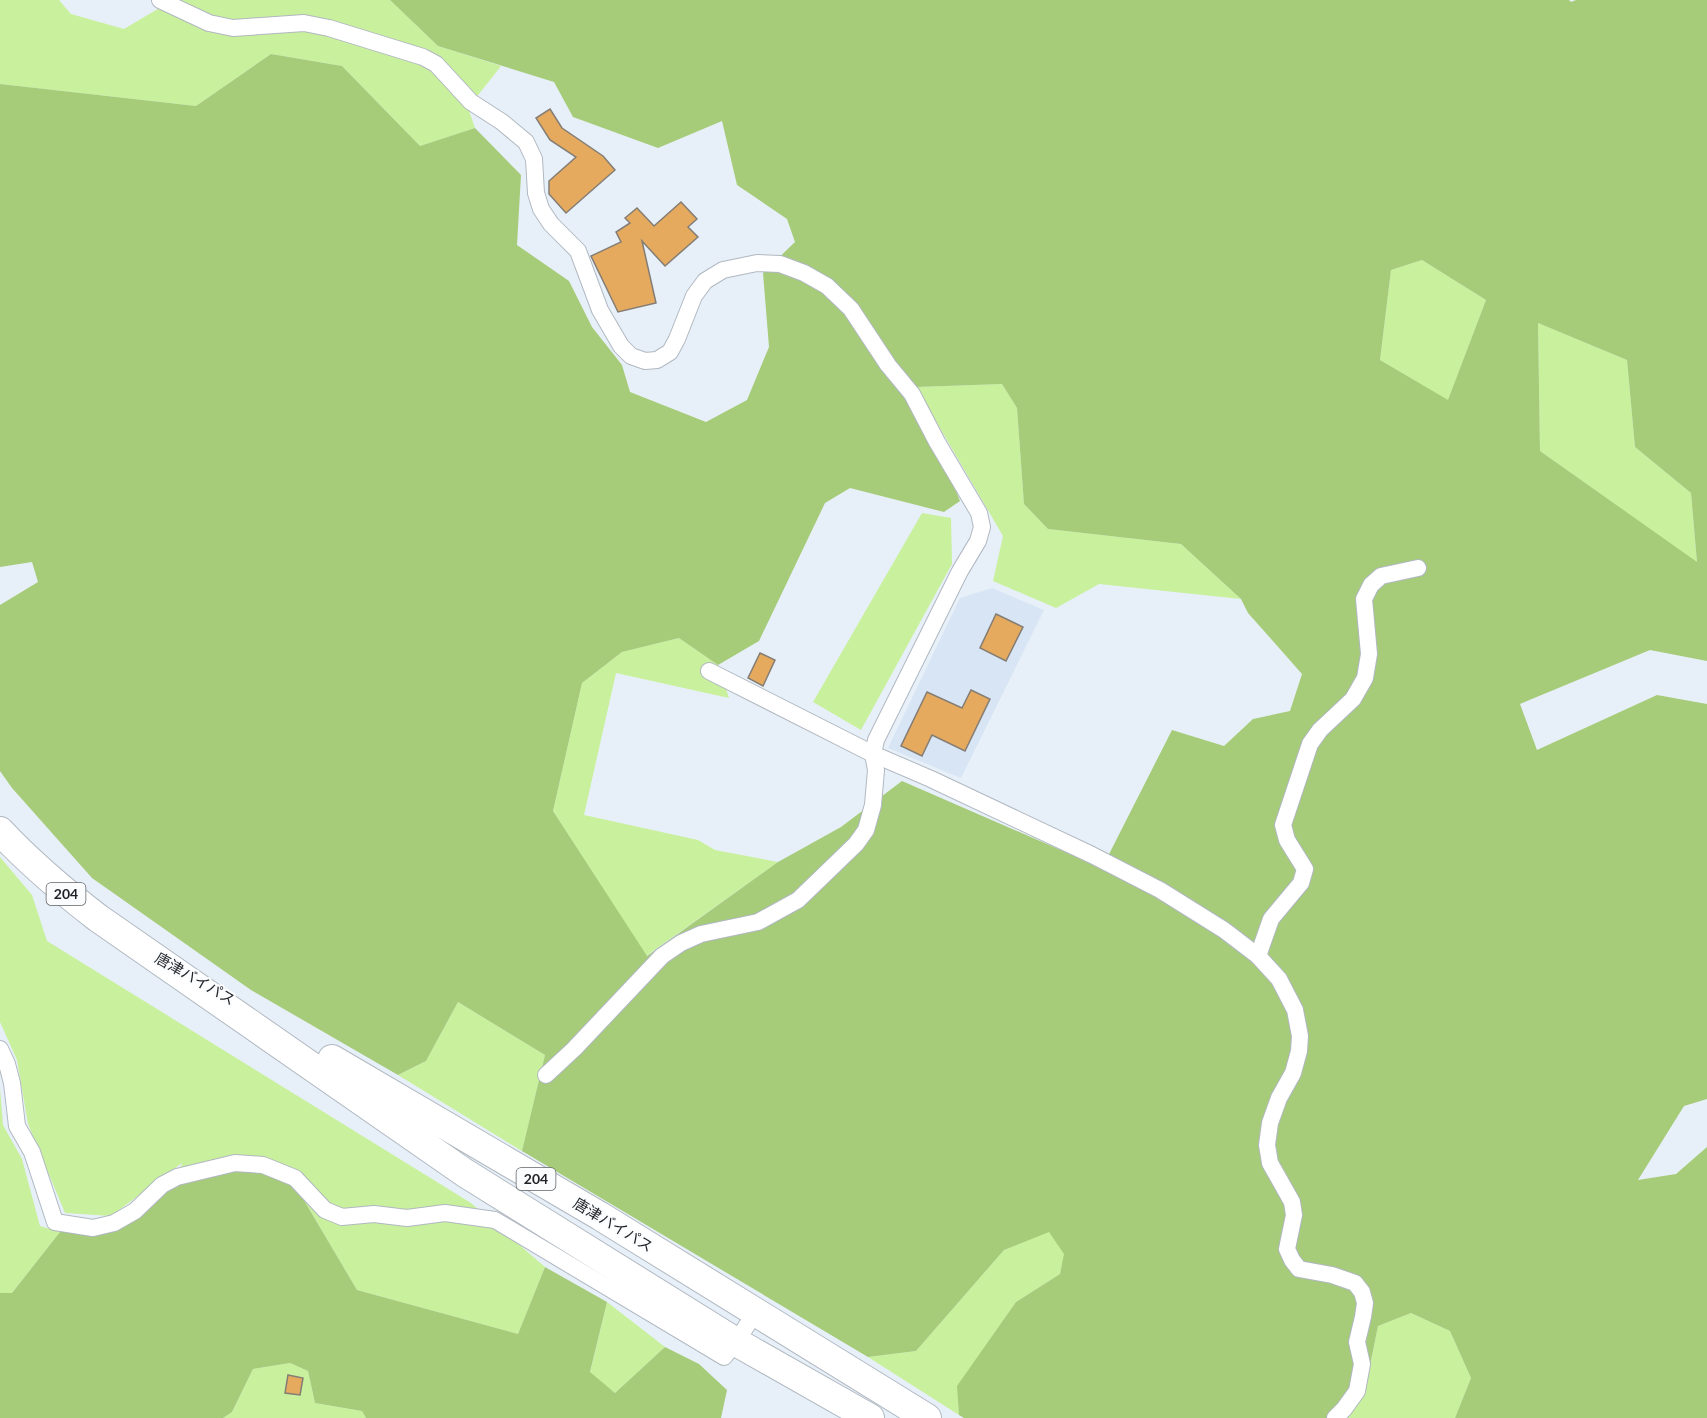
<svg xmlns="http://www.w3.org/2000/svg" width="1707" height="1418" viewBox="0 0 1707 1418" font-family="Lato,'Noto Sans JP',sans-serif">
	<style>
		.built { fill: #d8e5f4 }
		.green { fill: #c9f09c }
		.forest { fill: #a6cb79; fill-rule: evenodd }
		.building { fill: #e6aa5f; stroke: #847d75; stroke-width: 1.5 }
		.lines { fill: none; stroke-linecap: round; stroke-linejoin: round }
		.minor-casing { stroke: #b1b8c1; stroke-width: 18 }
		.trunk-casing { stroke: #b1b8c1; stroke-width: 30 }
		.minor { stroke: #fff; stroke-width: 16 }
		.trunk { stroke: #fff; stroke-width: 28 }
		.labels { text-anchor: middle; stroke-width: 4.5; stroke-linejoin: round; paint-order: stroke }
		.shield { fill: #fafcfe; stroke: #616366; stroke-width: 1.5 }
		.shield-label { font-size: 14px; font-weight: bold; fill: #1f2225 }
		.street-label { font-size: 15px; fill: #1f2225; stroke: #fafcfe }
	</style>
	<rect width="100%" height="100%" fill="#e7f0f8"/>
	<path class="built" d="M 992,588 L 1044,610 L 961,778 L 888,748 L 960,598 Z"/>
	<g class="green">
		<path d="M 0,0 L 59,0 L 71,14 L 124,29 L 173,0 L 390,0 L 438,46 L 501,66 L 468,108 L 475,128 L 420,146 L 342,66 L 271,54 L 196,106 L 0,84 Z"/>
		<path d="M 1422,260 L 1486,300 L 1448,401 L 1380,360 L 1391,270 Z"/>
		<path d="M 1538,323 L 1627,360 L 1635,447 L 1691,493 L 1697,563 L 1540,451 Z"/>
		<path d="M 1002,384 L 1017,408 L 1024,504 L 1048,529 L 1181,544 L 1241,599 L 1099,584 L 1056,608 L 993,581 L 1003,536 L 916,387 Z"/>
		<path d="M 922,513 L 951,518 L 952,564 L 861,730 L 813,702 Z"/>
		<path d="M 679,638 L 718,665 L 729,698 L 616,673 L 584,815 L 698,840 L 715,850 L 778,862 L 646,956 L 553,811 L 582,683 L 622,652 Z"/>
		<path d="M 0,857 L 32,895 L 47,941 L 471,1203 L 545,1267 L 518,1334 L 357,1290 L 292,1180 L 176,1181 L 182,1163 L 111,1216 L 65,1213 L 28,1124 L 17,1060 L 0,1022 Z"/>
		<path d="M 458,1002 L 545,1055 L 522,1151 L 398,1075 L 426,1061 Z"/>
		<path d="M 0,1088 L 3,1125 L 22,1159 L 40,1226 L 60,1232 L 12,1293 L 0,1293 Z"/>
		<path d="M 1049,1231 L 1065,1254 L 1060,1274 L 1016,1302 L 958,1386 L 959,1415 L 868,1357 L 916,1351 L 1004,1250 Z"/>
		<path d="M 607,1302 L 665,1347 L 615,1393 L 590,1373 Z"/>
		<path d="M 1411,1313 L 1450,1331 L 1471,1378 L 1455,1418 L 1328,1418 L 1364,1395 L 1378,1326 Z"/>
		<path d="M 290,1363 L 308,1371 L 315,1403 L 362,1411 L 366,1418 L 223,1418 L 232,1412 L 253,1369 Z"/>
	</g>
	<g class="forest">
		<path d="M 390,0 L 1569,0 L 1571,2 L 1576,0 L 1707,0 L 1707,661 L 1650,650 L 1520,704 L 1537,750 L 1657,695 L 1707,704 L 1707,1099 L 1684,1106 L 1638,1180 L 1676,1174 L 1707,1147 L 1707,1418 L 1455,1418 L 1471,1378 L 1450,1331 L 1411,1313 L 1378,1326 L 1364,1395 L 1328,1418 L 964,1418 L 959,1415 L 957,1386 L 1016,1302 L 1060,1274 L 1064,1254 L 1049,1232 L 1004,1250 L 916,1351 L 868,1357 L 522,1151 L 545,1055 L 458,1002 L 426,1061 L 398,1075 L 251,990 L 92,878 L 12,788 L 0,771 L 0,605 L 38,582 L 32,562 L 0,567 L 0,84 L 196,106 L 271,54 L 342,66 L 420,146 L 475,128 L 521,175 L 517,245 L 569,281 L 592,327 L 622,365 L 630,392 L 706,422 L 747,400 L 769,347 L 763,273 L 795,242 L 787,219 L 737,185 L 722,121 L 658,148 L 573,117 L 554,82 L 438,46 ZM 1422,260 L 1486,300 L 1448,400 L 1380,360 L 1391,270 ZM 1538,323 L 1627,360 L 1635,447 L 1691,493 L 1697,562 L 1540,451 ZM 1002,384 L 1017,408 L 1024,504 L 1048,529 L 1181,544 L 1241,599 L 1248,613 L 1302,674 L 1290,711 L 1253,719 L 1224,746 L 1172,730 L 1102,868 L 902,781 L 841,827 L 778,862 L 647,956 L 553,811 L 582,683 L 622,652 L 679,638 L 718,665 L 759,641 L 825,503 L 850,488 L 944,512 L 960,501 L 916,387 Z"/>
		<path d="M 249,1169 L 292,1180 L 357,1290 L 518,1334 L 545,1267 L 607,1302 L 590,1372 L 615,1393 L 665,1347 L 699,1364 L 727,1390 L 721,1418 L 366,1418 L 362,1411 L 315,1403 L 308,1371 L 290,1363 L 253,1369 L 232,1412 L 223,1418 L 0,1418 L 0,1293 L 12,1293 L 60,1232 L 115,1231 L 176,1181 Z"/>
	</g>
	<g class="building">
		<path d="M 550,109 L 562,128 L 603,156 L 615,170 L 566,213 L 549,194 L 549,181 L 576,157 L 550,140 L 536,118 Z"/>
		<path d="M 681,202 L 697,219 L 688,227 L 698,237 L 665,266 L 642,241 L 656,303 L 618,312 L 591,256 L 621,242 L 616,232 L 630,223 L 625,218 L 637,208 L 654,226 Z"/>
		<path d="M 996,614 L 1023,627 L 1006,661 L 980,648 Z"/>
		<path d="M 760,653 L 775,660 L 763,686 L 748,678 Z"/>
		<path d="M 971,690 L 990,699 L 965,751 L 932,735 L 922,756 L 901,746 L 927,692 L 962,708 Z"/>
		<path d="M 288,1375 L 303,1378 L 300,1395 L 285,1393 Z"/>
	</g>
	<g class="lines">
		<g class="minor-casing">
			<g id="minor">
				<path d="M 160,0 L 209,23 L 233,28 L 304,23 L 329,28 L 423,57 L 436,64 L 471,102 L 502,122 L 526,142 L 534,159 L 536,193 L 541,209 L 551,224 L 578,251 L 600,310 L 621,346 L 631,356 L 645,361 L 657,360 L 670,352 L 677,339 L 694,296 L 705,281 L 723,270 L 757,263 L 780,264 L 804,273 L 827,286 L 851,309 L 888,365 L 912,394 L 937,442 L 979,513 L 982,527 L 978,541 L 960,571 L 876,740 L 873,754 L 876,770 L 873,805 L 866,830 L 856,844 L 798,900 L 758,922 L 701,934 L 681,943 L 662,956 L 574,1049 L 546,1075"/>
				<path d="M 709,671 L 873,754 L 931,779 L 1092,855 L 1160,890 L 1224,930 L 1258,956 L 1279,979 L 1295,1010 L 1300,1036 L 1299,1051 L 1293,1073 L 1279,1098 L 1270,1123 L 1267,1145 L 1270,1163 L 1292,1202 L 1294,1215 L 1287,1249 L 1292,1260 L 1299,1269 L 1332,1275 L 1355,1283 L 1362,1292 L 1365,1303 L 1363,1317 L 1357,1342 L 1362,1364 L 1357,1391 L 1344,1409 L 1335,1418"/>
				<path d="M 1258,956 L 1271,919 L 1301,883 L 1305,869 L 1287,840 L 1283,825 L 1310,744 L 1320,730 L 1353,699 L 1365,678 L 1369,654 L 1364,599 L 1371,585 L 1381,576 L 1418,568"/>
				<path d="M 0,1049 L 7,1064 L 12,1083 L 17,1126 L 32,1152 L 55,1222 L 93,1228 L 114,1223 L 135,1211 L 162,1185 L 177,1177 L 235,1163 L 263,1165 L 295,1178 L 325,1210 L 342,1217 L 374,1214 L 407,1218 L 445,1213 L 495,1220 L 724,1357 L 736,1342 L 755,1313"/>
			</g>
		</g>
		<g class="trunk-casing">
			<g id="trunk">
				<path d="M 0,831 C 30,863 63,891 98,918 L 465,1173 L 736,1342 L 870,1418"/>
				<path d="M 332,1059 L 600,1216 L 927,1418"/>
			</g>
		</g>
		<use href="#minor" class="minor"/>
		<use href="#trunk" class="trunk"/>
	</g>
	<g class="labels">
		<g class="shield">
			<rect x="46.5" y="883" width="39" height="22" rx="4.5"/>
			<rect x="516.5" y="1168" width="39" height="22" rx="4.5"/>
		</g>
		<g class="shield-label">
			<text x="66" y="899">204</text>
			<text x="536" y="1184">204</text>
		</g>
		<g class="street-label">
			<text transform="translate(195 979) rotate(30)" y="5">唐津バイパス</text>
			<text transform="translate(613 1225) rotate(31)" y="5">唐津バイパス</text>
		</g>
	</g>
</svg>
